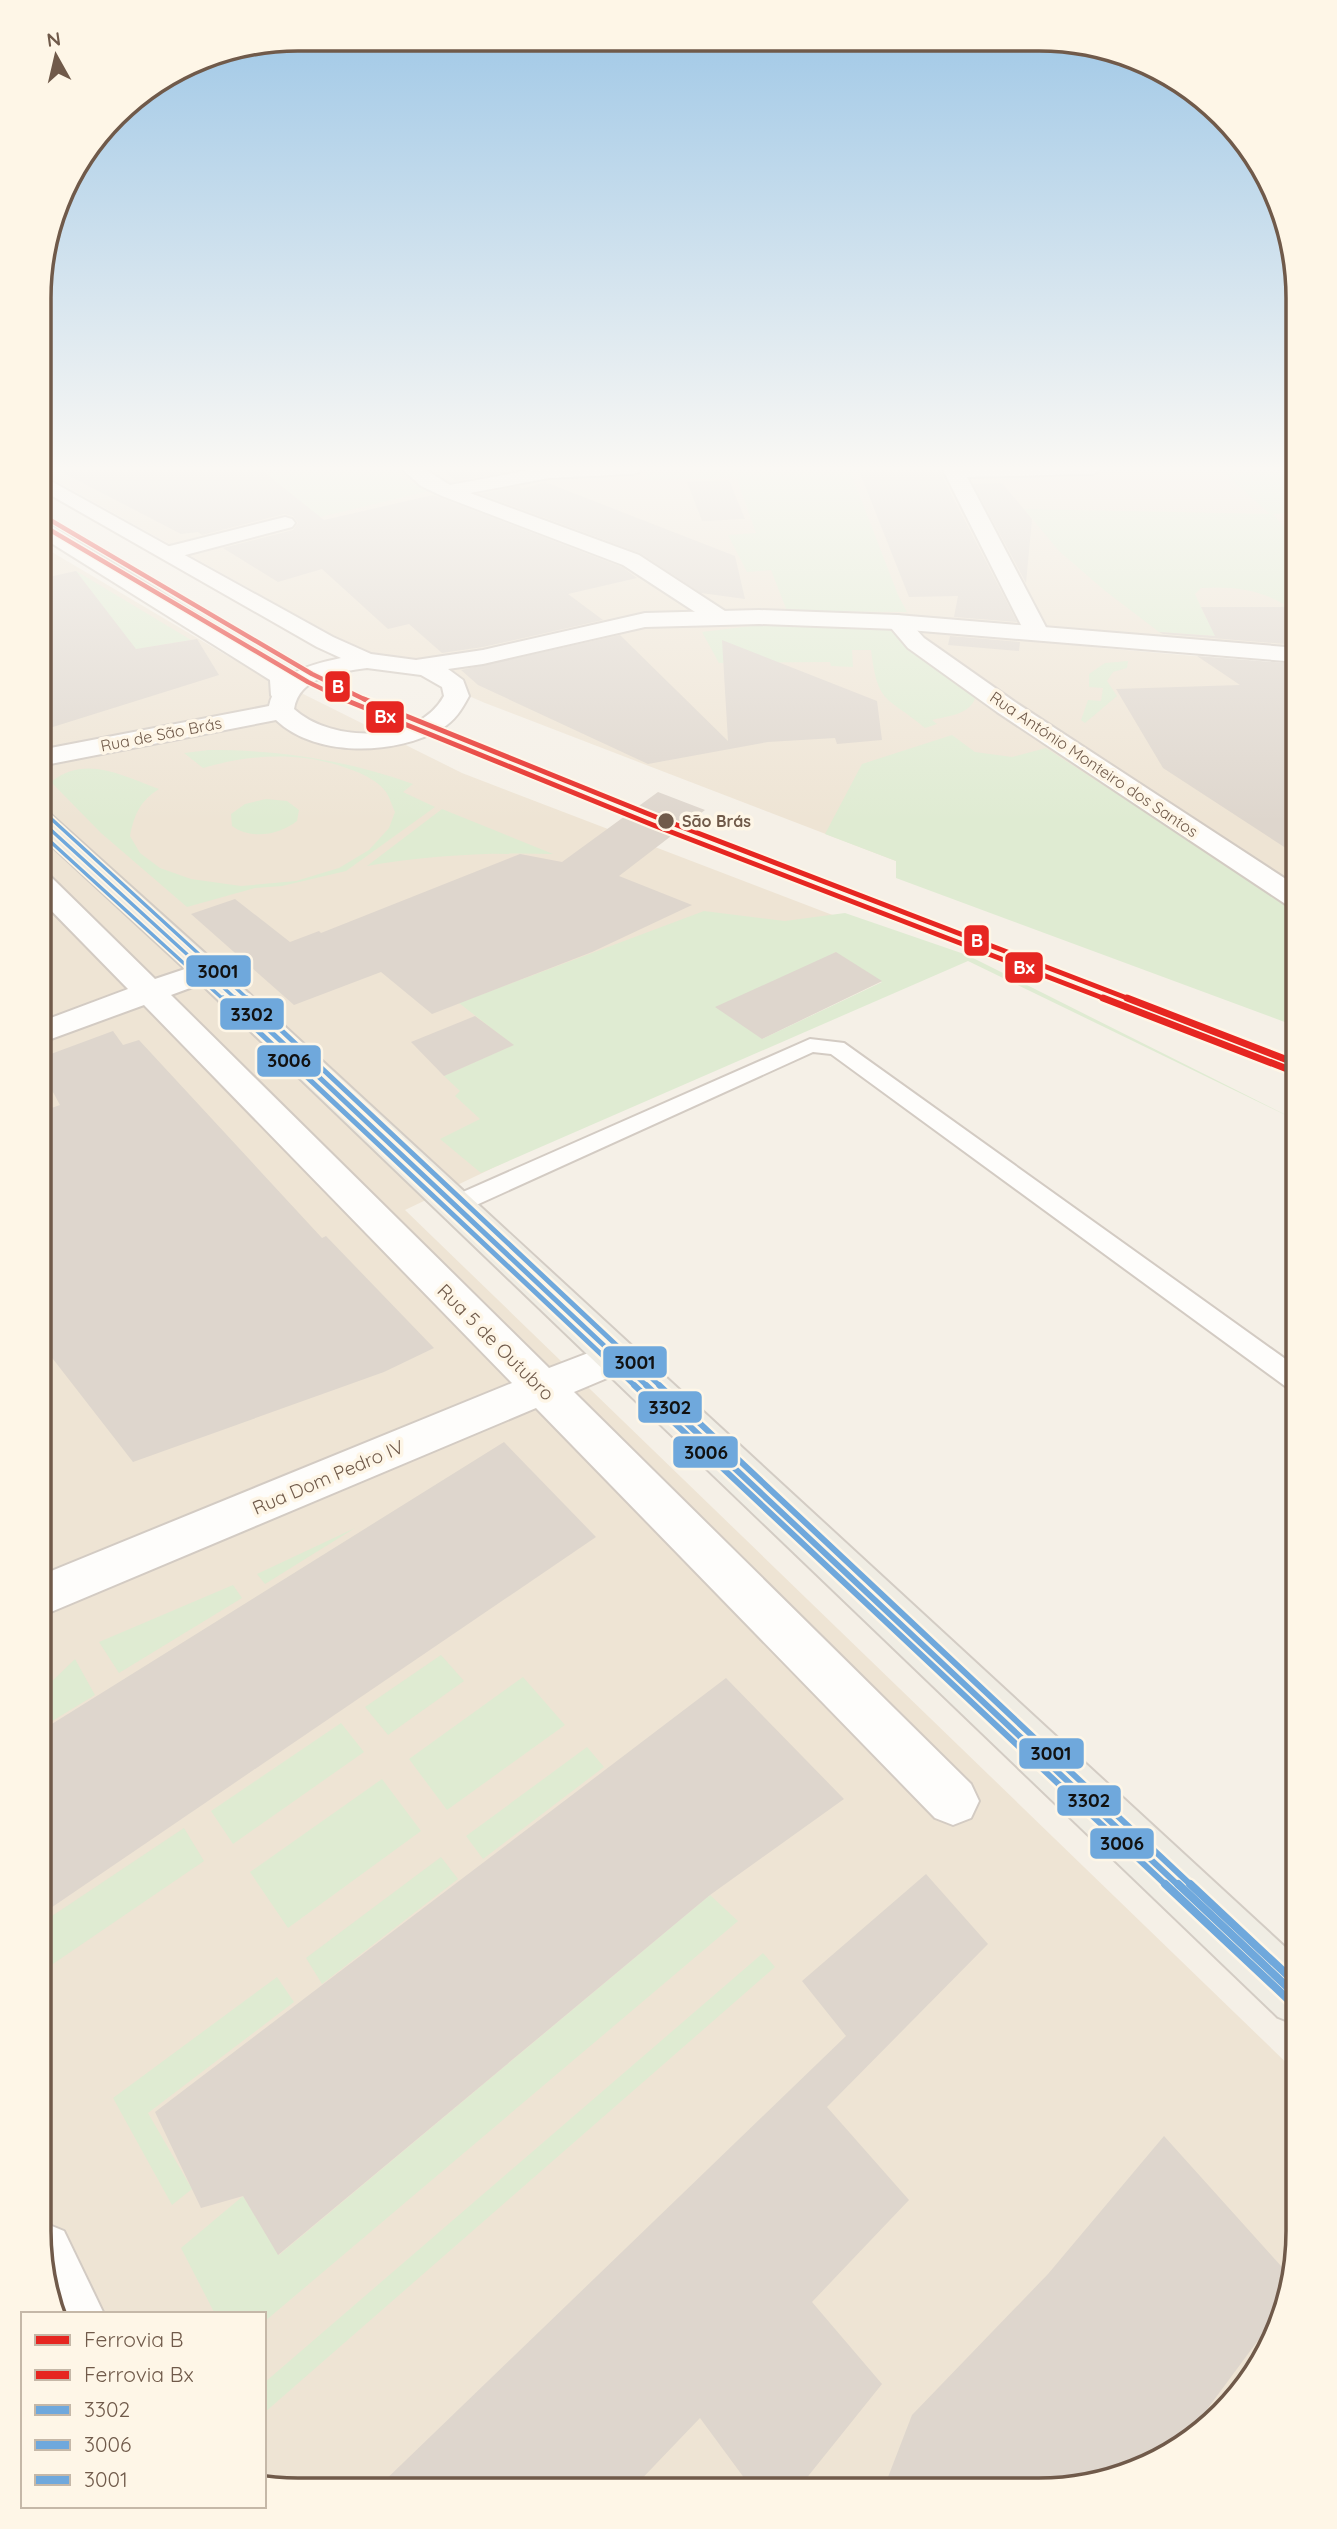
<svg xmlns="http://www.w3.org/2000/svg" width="1337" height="2529" viewBox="0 0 1337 2529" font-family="Quicksand,sans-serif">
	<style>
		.residential { fill: #eee4d4 }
		.green { fill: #dfebd2; fill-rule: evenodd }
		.building { fill: #ded6cd }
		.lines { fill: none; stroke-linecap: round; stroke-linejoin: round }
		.service-casing { stroke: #d3cbc3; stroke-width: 4 }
		.minor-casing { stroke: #d3cbc3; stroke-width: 4 }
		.tertiary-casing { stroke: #d3cbc3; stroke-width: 4 }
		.primary-casing { stroke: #d3ccc4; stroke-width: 4 }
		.service { fill: #fefdfb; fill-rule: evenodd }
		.minor { fill: #fefdfb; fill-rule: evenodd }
		.tertiary { fill: #fefdfb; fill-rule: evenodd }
		.primary { fill: #f0ede4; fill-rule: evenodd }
		.bus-1-far3-casing { stroke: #fef6e7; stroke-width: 7 }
		.bus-1-far2-casing { stroke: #fef6e7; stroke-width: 10 }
		.bus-1-far1-casing { stroke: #fef6e7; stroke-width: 11 }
		.bus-1-casing { stroke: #fef6e7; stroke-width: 13 }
		.bus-2-far3-casing { stroke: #fef6e7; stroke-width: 7 }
		.bus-2-far2-casing { stroke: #fef6e7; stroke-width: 10 }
		.bus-2-far1-casing { stroke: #fef6e7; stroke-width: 11 }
		.bus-2-casing { stroke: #fef6e7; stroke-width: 13 }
		.bus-3-far3-casing { stroke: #fef6e7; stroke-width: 7 }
		.bus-3-far2-casing { stroke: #fef6e7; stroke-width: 10 }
		.bus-3-far1-casing { stroke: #fef6e7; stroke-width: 11 }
		.bus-3-casing { stroke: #fef6e7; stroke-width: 13 }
		.bus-1-far3 { stroke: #6fa8dc; stroke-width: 3.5 }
		.bus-1-far2 { stroke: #6fa8dc; stroke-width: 5 }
		.bus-1-far1 { stroke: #6fa8dc; stroke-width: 6 }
		.bus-1 { stroke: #6fa8dc; stroke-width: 8 }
		.bus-2-far3 { stroke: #6fa8dc; stroke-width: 3.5 }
		.bus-2-far2 { stroke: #6fa8dc; stroke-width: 5 }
		.bus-2-far1 { stroke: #6fa8dc; stroke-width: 6 }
		.bus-2 { stroke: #6fa8dc; stroke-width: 8 }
		.bus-3-far3 { stroke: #6fa8dc; stroke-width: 3.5 }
		.bus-3-far2 { stroke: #6fa8dc; stroke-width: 5 }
		.bus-3-far1 { stroke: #6fa8dc; stroke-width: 6 }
		.bus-3 { stroke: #6fa8dc; stroke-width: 8 }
		.rail-1-far2-casing { stroke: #fef6e7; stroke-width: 7 }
		.rail-1-far1-casing { stroke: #fef6e7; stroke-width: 9 }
		.rail-1-casing { stroke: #fef6e7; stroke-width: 12 }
		.rail-2-far2-casing { stroke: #fef6e7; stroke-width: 7 }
		.rail-2-far1-casing { stroke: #fef6e7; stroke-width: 9 }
		.rail-2-casing { stroke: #fef6e7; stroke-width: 12 }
		.rail-1-far2 { stroke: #e62621; stroke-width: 4.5 }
		.rail-1-far1 { stroke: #e62621; stroke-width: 5 }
		.rail-1 { stroke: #e62621; stroke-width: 7 }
		.rail-2-far2 { stroke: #e62621; stroke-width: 4.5 }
		.rail-2-far1 { stroke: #e62621; stroke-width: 5 }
		.rail-2 { stroke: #e62621; stroke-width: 7 }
		.stop-dot { fill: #705a4a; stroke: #fef6e7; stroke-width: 2.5 }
		.labels { text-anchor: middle; stroke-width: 7; stroke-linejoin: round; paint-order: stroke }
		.far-street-label { font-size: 16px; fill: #705a4a; stroke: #fef6e7 }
		.far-stop-label { font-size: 16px; font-weight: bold; fill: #705a4a; stroke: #fef6e7; text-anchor: start }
		.street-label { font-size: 19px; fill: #705a4a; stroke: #fef6e7 }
		.rim { fill: none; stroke: #705a4a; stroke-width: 3.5 }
		.line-badge { stroke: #fef6e7; stroke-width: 2.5 }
		.badge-label { font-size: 19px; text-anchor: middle; font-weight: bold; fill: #fff }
		.pale-badge-label { font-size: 19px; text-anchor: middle; font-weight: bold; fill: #111 }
	</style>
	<rect width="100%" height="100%" fill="#f5f0e7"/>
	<g class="residential">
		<path d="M 40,468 L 1298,468 L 1298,653 L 1091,647 L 1298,665 L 1298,912 L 896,861 L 485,703 L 347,643 L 40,472 Z"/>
		<path d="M 40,545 L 231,658 L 462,773 L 937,955 L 405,1210 L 1298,2074 L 1298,2249 L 1279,2330 L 1245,2389 L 1184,2447 L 1122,2477 L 1039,2490 L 264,2488 L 264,2314 L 52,2314 L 39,2231 Z"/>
	</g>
	<g class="green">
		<path d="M 168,468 L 392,468 L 404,479 L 429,491 L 320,517 L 289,513 L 266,518 Z"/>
		<path d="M 643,468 L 849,468 L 898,595 L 907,612 L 787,611 L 771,570 L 747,572 L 728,535 L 756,533 L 736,477 L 648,480 Z"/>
		<path d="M 1219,468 L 1298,468 L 1298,512 L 1273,514 L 1298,544 L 1298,614 L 1282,615 L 1280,607 L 1285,605 C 1259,589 1231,586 1201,588 L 1195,594 L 1206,618 L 1258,639 L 1159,632 L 1104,590 L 1059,551 L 1024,509 L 1270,514 Z"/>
		<path d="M 76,571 L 191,640 L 143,648 L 114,665 Z"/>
		<path d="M 776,623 C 812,624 866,620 899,634 C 918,643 949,674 967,688 L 975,699 C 968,715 948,716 932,720 L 937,724 L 925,728 C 886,695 878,706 871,650 L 852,650 L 853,667 L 831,666 L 830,662 L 719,663 L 702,632 Z"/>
		<path d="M 1128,661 L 1127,668 L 1113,672 L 1107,681 L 1117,696 L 1085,723 L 1081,720 L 1088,700 L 1101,701 L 1103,688 L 1089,687 L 1089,674 L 1105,663 Z"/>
		<path d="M 952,735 L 975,752 L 1012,757 L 1046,748 L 1288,905 L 1298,904 L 1298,1027 L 896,878 L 896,861 L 825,834 L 862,764 Z"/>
		<path d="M 209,750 C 281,750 346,760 413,784 L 403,792 L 435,807 L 346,871 L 282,886 L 255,888 L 187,907 L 101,833 L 51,782 C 85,754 123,776 159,789 C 140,801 134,815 130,836 L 140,853 L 160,868 L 191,879 L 241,886 L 296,881 L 339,868 L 369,850 L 389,828 L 395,812 C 392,806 390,798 386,792 C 378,781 362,773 349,769 C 302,751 251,754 203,768 L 184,753 Z"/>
		<path d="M 266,799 L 287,801 L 299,810 L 297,821 C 279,835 251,840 232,826 L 231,814 L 245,804 Z"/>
		<path d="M 442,809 L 553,854 C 490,852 429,855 367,866 Z"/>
		<path d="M 704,911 L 785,921 L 845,913 L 967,955 L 1298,1121 L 968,961 L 481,1173 L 440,1139 L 480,1119 L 455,1096 L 460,1091 L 444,1076 L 513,1045 L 459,1003 ZM 835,952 L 882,982 L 762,1039 Z"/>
		<path d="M 355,1528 L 265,1584 L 257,1574 Z"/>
		<path d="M 233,1585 L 242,1598 L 119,1673 L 99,1642 Z"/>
		<path d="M 441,1655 L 464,1681 L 388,1735 L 365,1707 Z"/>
		<path d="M 75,1659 L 95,1695 L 39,1729 L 39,1694 Z"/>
		<path d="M 523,1677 L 565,1725 L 447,1810 L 409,1759 Z"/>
		<path d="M 341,1723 L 364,1752 L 233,1844 L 211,1811 Z"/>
		<path d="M 587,1747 L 604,1767 L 483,1859 L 466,1836 Z"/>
		<path d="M 382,1779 L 421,1831 L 288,1928 L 250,1872 Z"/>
		<path d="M 184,1828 L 204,1861 L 47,1968 L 39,1952 L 39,1893 L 52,1916 Z"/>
		<path d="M 441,1857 L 458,1879 L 322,1984 L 306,1958 Z"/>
		<path d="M 710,1895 L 738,1921 L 264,2322 L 264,2314 L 215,2314 L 181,2248 L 243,2196 L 279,2255 Z"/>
		<path d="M 763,1953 L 775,1967 L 264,2413 L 264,2383 Z"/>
		<path d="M 277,1977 L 294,2002 L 148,2113 L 192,2189 L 172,2205 L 113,2098 Z"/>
	</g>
	<g class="building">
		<path d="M 54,468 L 259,468 L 324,520 L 433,495 L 622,567 L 637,578 L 568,594 L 603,620 L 483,647 L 442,653 L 409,624 L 388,629 L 322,569 L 278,582 L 223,548 L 293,530 L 298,523 L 293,516 L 284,514 L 202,535 L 198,532 L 181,534 Z"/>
		<path d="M 441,468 L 499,468 L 504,472 L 455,481 Z"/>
		<path d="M 858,468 L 938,468 L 1017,622 L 954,617 L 958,596 L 909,597 Z"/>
		<path d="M 729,480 L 745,519 L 702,521 L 687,482 Z"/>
		<path d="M 545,482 L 735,556 L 745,599 L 701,593 L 640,553 L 480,494 L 519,486 L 522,489 Z"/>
		<path d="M 1002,483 L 1032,519 L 1026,583 L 973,484 Z"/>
		<path d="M 76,571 L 136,649 L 197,639 L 219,675 L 40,731 L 40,579 Z"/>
		<path d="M 1201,607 L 1298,607 L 1298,645 L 1163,634 L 1159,632 L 1215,636 Z"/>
		<path d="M 620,635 L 728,741 L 722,640 L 877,701 L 882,740 L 837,744 L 835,738 L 768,742 L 648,764 L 478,685 L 461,670 Z"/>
		<path d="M 950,636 L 1020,642 L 1019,651 L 948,645 Z"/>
		<path d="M 1197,656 L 1298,664 L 1298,856 L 1163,768 L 1116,689 L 1240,685 Z"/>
		<path d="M 658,792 L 705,810 L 619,876 L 692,905 L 592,952 L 432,1014 L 381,972 L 294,1005 L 191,914 L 235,899 L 290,942 L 319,931 L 321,933 L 520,854 L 562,862 Z"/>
		<path d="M 836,952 L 882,981 L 762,1039 L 715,1007 Z"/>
		<path d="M 475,1016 L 514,1045 L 444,1076 L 411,1042 Z"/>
		<path d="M 113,1031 L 123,1045 L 139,1040 L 322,1238 L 326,1236 L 434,1348 L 384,1372 L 133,1462 L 39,1341 L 40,1112 L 60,1105 L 40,1068 L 40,1058 Z"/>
		<path d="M 504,1442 L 596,1537 L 39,1916 L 39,1732 Z"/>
		<path d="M 726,1678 L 844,1799 L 710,1895 L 278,2255 L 243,2196 L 201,2208 L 155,2112 Z"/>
		<path d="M 926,1874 L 988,1944 L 827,2107 L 909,2200 L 812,2302 L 882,2384 L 797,2490 L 753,2490 L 700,2418 L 632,2489 L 376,2489 L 846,2036 L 802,1981 Z"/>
		<path d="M 1164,2136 L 1291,2277 L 1285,2304 L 1177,2450 L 1122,2477 L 1039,2490 L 883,2490 L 912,2415 L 1048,2274 Z"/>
	</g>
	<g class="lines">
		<g class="service-casing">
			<path id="service" d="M 810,1039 L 844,1043 L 1298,1368 L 1298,1392 L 1289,1389 L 831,1054 L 813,1052 L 463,1211 L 455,1213 L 447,1211 L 443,1205 L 447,1199 Z"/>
		</g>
		<g class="minor-casing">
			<g id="minor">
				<path d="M 401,468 L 423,468 L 450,485 L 540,468 L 642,468 L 639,472 L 632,474 L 549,478 L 470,493 L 639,555 L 728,613 L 731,618 L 728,623 L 712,623 L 623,565 L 442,496 L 421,486 Z"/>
				<path d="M 942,468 L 1103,468 L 1093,474 L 967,477 L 1049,633 L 1045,638 L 1029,638 L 1025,633 Z"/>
				<path d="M 285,517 L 292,519 L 295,523 L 292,527 L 170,559 L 162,558 L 159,553 L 162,548 Z"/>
				<path d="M 40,521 L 47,523 L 291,672 C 296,680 297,692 292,700 L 283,702 L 274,700 L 271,695 L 270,680 L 40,536 Z"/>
				<path d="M 897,615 L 905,617 L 924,638 L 1015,702 L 1298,887 L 1298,908 L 1287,905 L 997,712 L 908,648 L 886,622 L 889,617 Z"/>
				<path d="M 40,873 L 50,876 L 155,979 L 206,962 L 217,964 L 222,971 L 217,978 L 171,995 L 549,1368 L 617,1342 L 631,1346 L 637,1357 L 631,1368 L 574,1392 L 971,1784 L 979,1801 L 971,1818 L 953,1825 L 935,1818 L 536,1408 L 39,1617 L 39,1576 L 512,1383 L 144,1005 L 40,1043 L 40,1022 L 128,989 L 40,899 Z"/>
				<path d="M 42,2222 L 64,2231 L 104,2314 L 52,2314 L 38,2231 L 39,2223 Z"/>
			</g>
		</g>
		<g class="tertiary-casing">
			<path id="tertiary" d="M 40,475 L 333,637 L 371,654 L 416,660 L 483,650 L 645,613 L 759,610 L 897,615 L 1298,648 L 1298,662 L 897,629 L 759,624 L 645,627 L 483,664 L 448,669 L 463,680 L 469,696 C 462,709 455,721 441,729 C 395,755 316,758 276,720 L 40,766 L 40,750 L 269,706 C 276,672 313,664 341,658 L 317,647 L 40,489 ZM 367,668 L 421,675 L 442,687 L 444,696 C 418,744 331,743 294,709 C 299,676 339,672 367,668 Z"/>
		</g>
		<g class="primary-casing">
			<path id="primary" d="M 40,812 L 50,814 L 217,964 L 1298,1959 L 1298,2025 L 1278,2017 L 195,978 L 40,835 Z"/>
		</g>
		<use href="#service" class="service"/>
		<use href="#minor" class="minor"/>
		<use href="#tertiary" class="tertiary"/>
		<use href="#primary" class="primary"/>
		<g class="bus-1-far3-casing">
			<path id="bus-1-far3" d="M 40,820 L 237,1000"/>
		</g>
		<g class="bus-1-far2-casing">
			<path id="bus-1-far2" d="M 235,998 L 648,1387"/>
		</g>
		<g class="bus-1-far1-casing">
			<path id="bus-1-far1" d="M 646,1385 L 1179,1886"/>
		</g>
		<g class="bus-1-casing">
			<path id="bus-1" d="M 1178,1884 L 1298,1997"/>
		</g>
		<g class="bus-2-far3-casing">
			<path id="bus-2-far3" d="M 40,832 L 224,1000"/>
		</g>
		<g class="bus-2-far2-casing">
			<path id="bus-2-far2" d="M 223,998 L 636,1387"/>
		</g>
		<g class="bus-2-far1-casing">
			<path id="bus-2-far1" d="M 634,1385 L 1167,1886"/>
		</g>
		<g class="bus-2-casing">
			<path id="bus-2" d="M 1165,1884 L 1292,2003"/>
		</g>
		<g class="bus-3-far3-casing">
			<path id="bus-3-far3" d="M 46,814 L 249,1000"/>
		</g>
		<g class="bus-3-far2-casing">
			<path id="bus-3-far2" d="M 247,998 L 661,1387"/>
		</g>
		<g class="bus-3-far1-casing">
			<path id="bus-3-far1" d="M 659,1385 L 1192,1886"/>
		</g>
		<g class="bus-3-casing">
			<path id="bus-3" d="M 1190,1884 L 1298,1985"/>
		</g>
		<use href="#bus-1-far3" class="bus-1-far3"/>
		<use href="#bus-1-far2" class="bus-1-far2"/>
		<use href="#bus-1-far1" class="bus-1-far1"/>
		<use href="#bus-1" class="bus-1"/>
		<use href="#bus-2-far3" class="bus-2-far3"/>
		<use href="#bus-2-far2" class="bus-2-far2"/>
		<use href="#bus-2-far1" class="bus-2-far1"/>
		<use href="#bus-2" class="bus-2"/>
		<use href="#bus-3-far3" class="bus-3-far3"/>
		<use href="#bus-3-far2" class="bus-3-far2"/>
		<use href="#bus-3-far1" class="bus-3-far1"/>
		<use href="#bus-3" class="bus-3"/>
		<g class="rail-1-far2-casing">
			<path id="rail-1-far2" d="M 40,514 L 312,674 L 368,701"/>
		</g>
		<g class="rail-1-far1-casing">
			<path id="rail-1-far1" d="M 364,699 L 656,817 L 1132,1000"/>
		</g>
		<g class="rail-1-casing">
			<path id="rail-1" d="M 1127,998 L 1298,1064"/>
		</g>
		<g class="rail-2-far2-casing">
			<path id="rail-2-far2" d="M 40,524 L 308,682 L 347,701"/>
		</g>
		<g class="rail-2-far1-casing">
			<path id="rail-2-far1" d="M 343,699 L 653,825 L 1108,1000"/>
		</g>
		<g class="rail-2-casing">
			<path id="rail-2" d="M 1103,998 L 1295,1072"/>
		</g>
		<use href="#rail-1-far2" class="rail-1-far2"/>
		<use href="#rail-1-far1" class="rail-1-far1"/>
		<use href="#rail-1" class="rail-1"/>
		<use href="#rail-2-far2" class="rail-2-far2"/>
		<use href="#rail-2-far1" class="rail-2-far1"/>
		<use href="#rail-2" class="rail-2"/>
	</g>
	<linearGradient id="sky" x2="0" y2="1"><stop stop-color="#9cc6e6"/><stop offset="0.57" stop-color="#faf8f4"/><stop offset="1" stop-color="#faf8f4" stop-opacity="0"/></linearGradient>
	<rect width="1337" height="822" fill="url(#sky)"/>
	<circle class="stop-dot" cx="666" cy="821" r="9"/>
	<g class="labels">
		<g class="far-street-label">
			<text transform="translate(161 734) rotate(-11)" y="6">Rua de São Brás</text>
			<text transform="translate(1094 764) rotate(34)" y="6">Rua António Monteiro dos Santos</text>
		</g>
		<g class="far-stop-label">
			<text x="682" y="827">São Brás</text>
		</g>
		<g class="street-label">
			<text transform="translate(496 1342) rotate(45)" y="7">Rua 5 de Outubro</text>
			<text transform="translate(328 1477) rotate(-23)" y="7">Rua Dom Pedro IV</text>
		</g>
	</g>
	<path d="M0 0H1337V2529H0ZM298 51H1039A247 247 0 0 1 1286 298V2231A247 247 0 0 1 1039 2478H298A247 247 0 0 1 51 2231V298A247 247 0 0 1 298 51Z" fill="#fef6e7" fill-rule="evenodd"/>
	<path class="rim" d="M298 51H1039A247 247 0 0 1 1286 298V2231A247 247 0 0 1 1039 2478H298A247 247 0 0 1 51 2231V298A247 247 0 0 1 298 51Z"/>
	<g class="line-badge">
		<rect x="324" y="670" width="27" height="33" rx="7" fill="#e62621"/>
		<rect x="365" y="700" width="40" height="34" rx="7" fill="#e62621"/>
		<rect x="963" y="924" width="27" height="33" rx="7" fill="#e62621"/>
		<rect x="1004" y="951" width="40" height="33" rx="7" fill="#e62621"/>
		<rect x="185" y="954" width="67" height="34" rx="7" fill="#6fa8dc"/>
		<rect x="219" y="997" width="66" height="34" rx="7" fill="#6fa8dc"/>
		<rect x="256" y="1044" width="66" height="34" rx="7" fill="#6fa8dc"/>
		<rect x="602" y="1345" width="66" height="34" rx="7" fill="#6fa8dc"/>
		<rect x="637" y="1390" width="66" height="34" rx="7" fill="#6fa8dc"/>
		<rect x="672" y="1435" width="67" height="34" rx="7" fill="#6fa8dc"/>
		<rect x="1018" y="1737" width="67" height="33" rx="7" fill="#6fa8dc"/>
		<rect x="1056" y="1784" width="66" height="33" rx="7" fill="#6fa8dc"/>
		<rect x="1089" y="1827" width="66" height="33" rx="7" fill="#6fa8dc"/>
	</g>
	<g class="badge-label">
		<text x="338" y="693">B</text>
		<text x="385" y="723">Bx</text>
		<text x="977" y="947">B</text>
		<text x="1024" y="974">Bx</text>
	</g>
	<g class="pale-badge-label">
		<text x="218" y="978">3001</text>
		<text x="252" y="1021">3302</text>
		<text x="289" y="1067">3006</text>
		<text x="635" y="1369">3001</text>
		<text x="670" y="1414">3302</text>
		<text x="706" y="1459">3006</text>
		<text x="1051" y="1760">3001</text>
		<text x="1089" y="1807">3302</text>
		<text x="1122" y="1850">3006</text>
	</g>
	<rect x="21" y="2312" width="245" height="196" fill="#fef6e7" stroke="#c5b8a8" stroke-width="2"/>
	<rect x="35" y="2335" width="35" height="10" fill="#e62621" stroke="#c5b8a8" stroke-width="2"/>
	<text x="84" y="2347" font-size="21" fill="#705a4a">Ferrovia B</text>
	<rect x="35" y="2370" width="35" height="10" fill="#e62621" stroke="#c5b8a8" stroke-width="2"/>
	<text x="84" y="2382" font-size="21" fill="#705a4a">Ferrovia Bx</text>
	<rect x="35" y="2405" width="35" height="10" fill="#6fa8dc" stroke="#c5b8a8" stroke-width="2"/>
	<text x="84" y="2417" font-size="21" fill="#705a4a">3302</text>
	<rect x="35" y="2440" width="35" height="10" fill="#6fa8dc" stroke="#c5b8a8" stroke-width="2"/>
	<text x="84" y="2452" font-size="21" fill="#705a4a">3006</text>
	<rect x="35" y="2475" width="35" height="10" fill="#6fa8dc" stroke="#c5b8a8" stroke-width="2"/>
	<text x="84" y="2487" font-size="21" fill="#705a4a">3001</text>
	<g transform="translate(56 56) rotate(352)" stroke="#fef6e7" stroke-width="5" paint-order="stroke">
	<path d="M0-5L12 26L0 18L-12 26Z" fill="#705a4a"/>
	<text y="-10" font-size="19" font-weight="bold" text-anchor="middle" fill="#705a4a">N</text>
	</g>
</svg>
